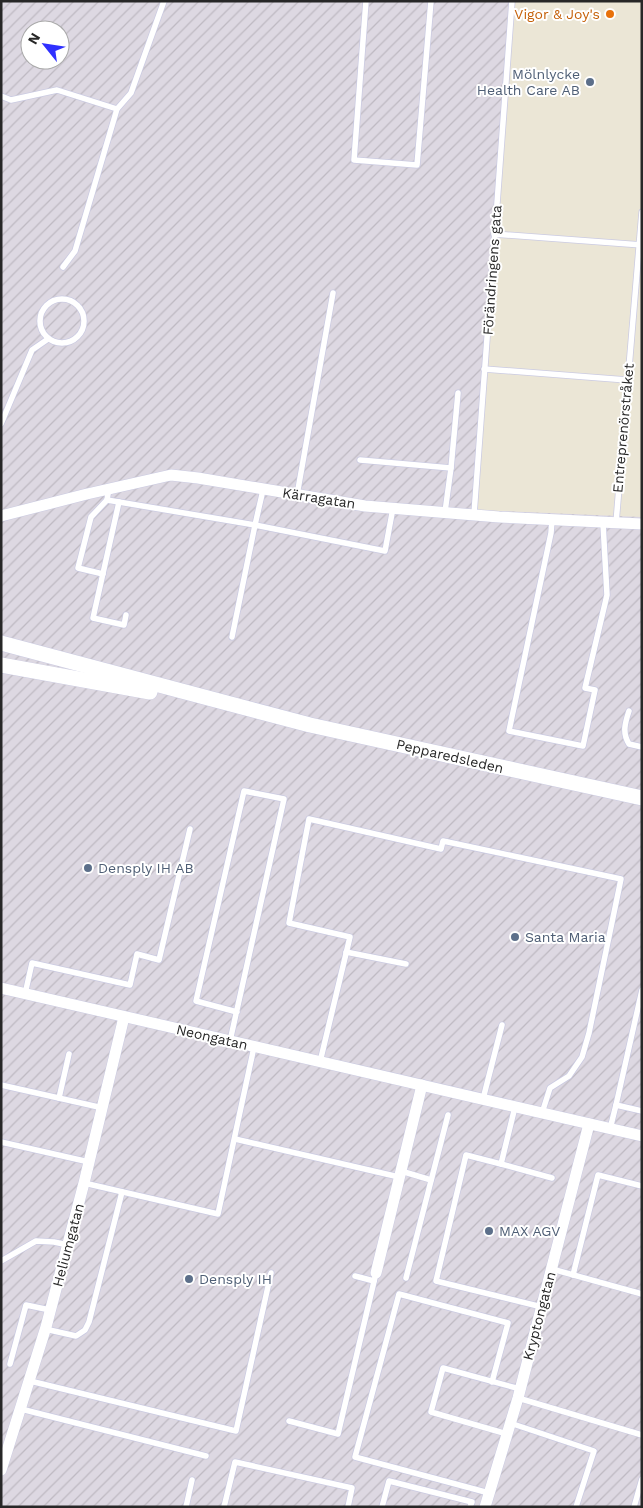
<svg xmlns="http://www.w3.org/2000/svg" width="643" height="1508" viewBox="0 0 643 1508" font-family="'Work Sans',sans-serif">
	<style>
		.industrial { fill: url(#industrial-furrows); fill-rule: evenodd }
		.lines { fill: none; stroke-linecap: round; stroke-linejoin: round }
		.service-casing { stroke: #cbcbe2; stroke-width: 7 }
		.minor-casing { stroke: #cbcbe2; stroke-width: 12 }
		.tertiary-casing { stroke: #cbcbe2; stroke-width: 16 }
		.service { stroke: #fff; stroke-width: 5.5 }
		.minor { stroke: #fff; stroke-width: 11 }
		.tertiary { stroke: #fff; stroke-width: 15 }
		.food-dot { fill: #e8710a; stroke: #fff; stroke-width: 2 }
		.service-dot { fill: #5c6f8a; stroke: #fff; stroke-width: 2 }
		.labels { text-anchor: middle; stroke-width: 4; stroke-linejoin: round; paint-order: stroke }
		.food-label { font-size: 14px; fill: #c56008; stroke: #fff; text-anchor: end }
		.service-label { font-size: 14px; fill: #4e5e75; stroke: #fff; text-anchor: start }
		.street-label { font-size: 14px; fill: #272727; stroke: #fff }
	</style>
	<defs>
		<pattern id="industrial-furrows" width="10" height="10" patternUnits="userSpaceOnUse" patternTransform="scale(1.25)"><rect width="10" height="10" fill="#ddd8e2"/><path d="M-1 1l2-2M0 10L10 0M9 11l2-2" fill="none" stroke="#beb9c2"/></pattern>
	</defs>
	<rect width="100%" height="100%" fill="#ebe6d6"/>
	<path class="industrial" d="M 1,1 L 514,1 L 477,510 L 642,517 L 642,1507 L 1,1507 ZM 30,30 L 60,30 L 60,60 L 30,60 Z"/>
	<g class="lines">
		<g class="service-casing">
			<g id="service">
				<path d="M 366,1 L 354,160 L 417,165 L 431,1"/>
				<path d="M 1,96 L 11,100 L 57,90 L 117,109"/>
				<path d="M 494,234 L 642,245"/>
				<path d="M 63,267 L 75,251 L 117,109 L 131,93 L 164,1"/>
				<circle cx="62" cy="321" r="22"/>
				<path d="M 484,369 L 627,380"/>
				<path d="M 1,424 L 32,350 L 48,339"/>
				<path d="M 360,460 L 451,468 L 445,512"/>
				<path d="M 451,468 L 458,393"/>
				<path d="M 109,488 L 107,500 L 255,525 L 263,490"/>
				<path d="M 297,495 L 333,293"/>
				<path d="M 119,502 L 93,618 L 124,625 L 126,615"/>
				<path d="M 474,514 L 512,1"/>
				<path d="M 552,520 L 551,533 L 509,731 L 583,746 L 595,690 L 585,688 L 607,595 L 603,523"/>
				<path d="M 616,523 L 642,212"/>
				<path d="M 103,574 L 78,568 L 91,517 L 107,500"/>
				<path d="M 232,637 L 255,525 L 385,551 L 393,508"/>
				<path d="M 629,711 C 625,723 622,733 629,744 L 642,747"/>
				<path d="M 346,952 L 406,964"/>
				<path d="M 25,994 L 32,963 L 130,985 L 137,954 L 159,960 L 190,829"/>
				<path d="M 230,1041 L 284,799 L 244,791 L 196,1001 L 237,1012"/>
				<path d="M 320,1062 L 350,937 L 289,923 L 309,819 L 441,849 L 443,841 L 621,879 L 589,1033 L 582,1057 L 569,1076 L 550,1088 L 542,1113"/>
				<path d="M 1,1085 L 103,1108"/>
				<path d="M 59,1098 L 69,1054"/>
				<path d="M 483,1099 L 502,1025"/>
				<path d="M 616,1105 L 642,990"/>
				<path d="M 515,1107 L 501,1164 L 466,1155 L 436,1281 L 542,1307"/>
				<path d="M 610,1129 L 616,1105 L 642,1111"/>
				<path d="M 235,1139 L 399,1177"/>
				<path d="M 1,1142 L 89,1162"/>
				<path d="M 501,1164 L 552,1178"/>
				<path d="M 401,1171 L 431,1180"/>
				<path d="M 84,1183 L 218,1214 L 254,1047"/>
				<path d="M 1,1261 L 36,1241 L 54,1242 L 68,1245"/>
				<path d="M 552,1269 L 642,1294"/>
				<path d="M 573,1275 L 598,1175 L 642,1186"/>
				<path d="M 355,1276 L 374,1281"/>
				<path d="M 406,1278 L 448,1115"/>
				<path d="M 45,1329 L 76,1336 L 85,1330 L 89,1322 L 122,1192"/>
				<path d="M 10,1364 L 26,1305 L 50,1310"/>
				<path d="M 30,1381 L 236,1431 L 271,1273"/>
				<path d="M 518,1398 L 642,1435"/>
				<path d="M 21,1409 L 206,1456"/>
				<path d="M 289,1421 L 338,1434 L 376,1273"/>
				<path d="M 510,1423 L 594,1451 L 576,1507"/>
				<path d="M 507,1434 L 431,1412 L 443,1368 L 520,1389"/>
				<path d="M 489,1493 L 355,1457 L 399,1294 L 508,1323 L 492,1382"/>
				<path d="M 186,1507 L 192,1480"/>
				<path d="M 224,1507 L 235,1462 L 352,1488 L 348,1507"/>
				<path d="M 382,1507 L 389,1481 L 472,1502 L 470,1507"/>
				<path d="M 634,1507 L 642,1479"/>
			</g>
		</g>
		<g class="minor-casing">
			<g id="minor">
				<path d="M 1,516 L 87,494 L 171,475 L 198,478 L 365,506 L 499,517 L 642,524"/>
				<path d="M 1,988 L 642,1136"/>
				<path d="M 376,1273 L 422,1085"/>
				<path d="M 1,1470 L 46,1327 L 84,1183 L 124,1017"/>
				<path d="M 485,1507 L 518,1398 L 589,1124"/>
			</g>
		</g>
		<g class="tertiary-casing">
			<g id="tertiary">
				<path d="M 1,643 L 310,725 L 642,798"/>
				<path d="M 1,665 L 150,692"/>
			</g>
		</g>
		<use href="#service" class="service"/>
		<use href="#minor" class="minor"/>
		<use href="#tertiary" class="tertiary"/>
	</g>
	<circle class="food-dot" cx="610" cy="14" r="5"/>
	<g class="service-dot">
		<circle cx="590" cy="82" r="5"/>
		<circle cx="88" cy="868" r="5"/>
		<circle cx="515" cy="937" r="5"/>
		<circle cx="489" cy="1231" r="5"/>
		<circle cx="189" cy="1279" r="5"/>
	</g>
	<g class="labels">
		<g class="food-label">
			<text x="600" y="19">Vigor &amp; Joy's</text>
		</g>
		<g class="service-label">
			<text x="580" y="79" text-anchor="end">Mölnlycke<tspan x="580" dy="16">Health Care AB</tspan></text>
			<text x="98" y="873">Densply IH AB</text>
			<text x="525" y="942">Santa Maria</text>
			<text x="499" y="1236">MAX AGV</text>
			<text x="199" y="1284">Densply IH</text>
		</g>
		<g class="street-label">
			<text transform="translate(492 270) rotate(-86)" y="5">Förändringens gata</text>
			<text transform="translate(623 428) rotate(-85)" y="5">Entreprenörstråket</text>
			<text transform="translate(319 498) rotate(9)" y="5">Kärragatan</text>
			<text transform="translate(450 756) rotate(13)" y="5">Pepparedsleden</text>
			<text transform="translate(212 1037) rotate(13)" y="5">Neongatan</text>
			<text transform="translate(68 1245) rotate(-75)" y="5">Heliumgatan</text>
			<text transform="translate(539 1316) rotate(-75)" y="5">Kryptongatan</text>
		</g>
	</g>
	<rect width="643" height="1508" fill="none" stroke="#272727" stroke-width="5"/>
	<g transform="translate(45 45) rotate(300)"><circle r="24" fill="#ffffff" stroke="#a9a9a9"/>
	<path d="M0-4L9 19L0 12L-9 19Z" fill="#2f30ff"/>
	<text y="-8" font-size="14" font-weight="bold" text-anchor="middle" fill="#272727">N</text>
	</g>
</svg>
